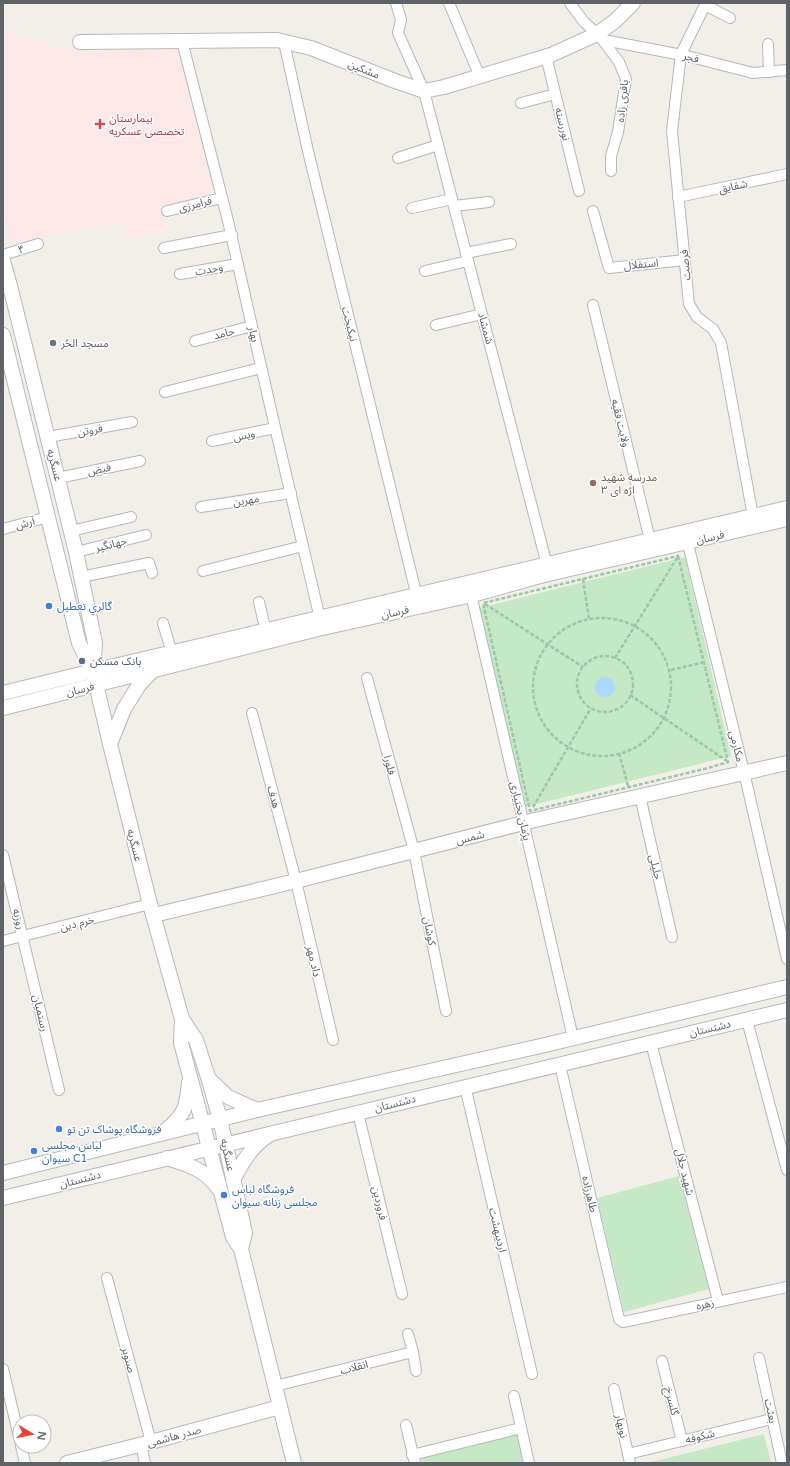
<svg xmlns="http://www.w3.org/2000/svg" width="790" height="1466" viewBox="0 0 790 1466" font-family="'Varela Round','Noto Sans Arabic',sans-serif">
	<style>
		.medical { fill: #fce8e6 }
		.green { fill: #c5e8c5 }
		.water { fill: #aadaff }
		.lines { fill: none; stroke-linecap: round; stroke-linejoin: round }
		.street-casing { stroke: #b5b8bc; stroke-width: 12 }
		.secondary-casing { stroke: #b6babf; stroke-width: 16 }
		.path { stroke: #9cc7a9; stroke-width: 2.5; stroke-dasharray: 4 2; stroke-linecap: butt }
		.street { stroke: #fff; stroke-width: 10 }
		.secondary { stroke: #fff; stroke-width: 14 }
		.health-dot { fill: #e0444e; stroke: #fff; stroke-width: 1.5 }
		.worship-dot { fill: #6b7280; stroke: #fff; stroke-width: 1.5 }
		.education-dot { fill: #8d6e63; stroke: #fff; stroke-width: 1.5 }
		.shop-dot { fill: #3f7fe0; stroke: #fff; stroke-width: 1.5 }
		.service-dot { fill: #5c6f8a; stroke: #fff; stroke-width: 1.5 }
		.labels { text-anchor: middle; stroke-width: 3; stroke-linejoin: round; paint-order: stroke }
		.street-label { font-size: 11px; fill: #5f6368; stroke: #fff }
		.health-label { font-size: 11px; fill: #be3a42; stroke: #fff; text-anchor: start }
		.worship-label { font-size: 11px; fill: #5b616d; stroke: #fff; text-anchor: start }
		.education-label { font-size: 11px; fill: #785e54; stroke: #fff; text-anchor: start }
		.shop-label { font-size: 11px; fill: #366cbe; stroke: #fff; text-anchor: start }
		.service-label { font-size: 11px; fill: #4e5e75; stroke: #fff; text-anchor: start }
	</style>
	<rect width="100%" height="100%" fill="#f1efe8"/>
	<path class="medical" d="M 3,30 L 51,46 L 63,49 L 78,48 L 80,54 L 119,49 L 178,49 L 213,194 L 158,208 L 166,229 L 130,238 L 122,222 L 10,244 L 3,205 Z"/>
	<g class="green">
		<path d="M 685,557 L 731,756 L 525,807 L 479,608 Z"/>
		<path d="M 679,1176 L 709,1289 L 624,1312 L 597,1198 Z"/>
		<path d="M 519,1434 L 524,1463 L 422,1463 L 421,1457 Z"/>
		<path d="M 764,1434 L 771,1463 L 647,1463 Z"/>
	</g>
	<circle class="water" cx="605" cy="687" r="10"/>
	<g class="lines">
		<g class="street-casing">
			<g id="street">
				<path d="M 396,3 L 401,20 L 398,33 L 424,91 L 547,565"/>
				<path d="M 449,3 L 480,77"/>
				<path d="M 570,3 L 584,22 L 604,40 L 687,56 L 753,73 L 787,70"/>
				<path d="M 706,3 L 681,54 L 672,131 L 689,304 L 697,317 L 713,329 L 721,343 L 753,516"/>
				<path d="M 705,5 L 730,18"/>
				<path d="M 601,38 L 619,62 L 626,79 L 618,132 L 611,156 L 611,171"/>
				<path d="M 182,41 L 228,221 L 274,423 L 321,623"/>
				<path d="M 284,42 L 308,151 L 418,601"/>
				<path d="M 768,44 L 769,72"/>
				<path d="M 546,56 L 579,191"/>
				<path d="M 521,103 L 555,94"/>
				<path d="M 398,158 L 438,145"/>
				<path d="M 678,197 L 787,174"/>
				<path d="M 454,206 L 489,202"/>
				<path d="M 412,208 L 452,199"/>
				<path d="M 167,211 L 222,198"/>
				<path d="M 593,211 L 609,268 L 685,260"/>
				<path d="M 164,248 L 232,235"/>
				<path d="M 466,253 L 511,244"/>
				<path d="M 3,255 L 38,244"/>
				<path d="M 425,271 L 468,261"/>
				<path d="M 180,274 L 238,264"/>
				<path d="M 593,305 L 650,540"/>
				<path d="M 436,325 L 482,314"/>
				<path d="M 195,341 L 252,326"/>
				<path d="M 165,392 L 261,368"/>
				<path d="M 48,437 L 132,422"/>
				<path d="M 212,441 L 275,428"/>
				<path d="M 58,478 L 140,461"/>
				<path d="M 201,507 L 291,493"/>
				<path d="M 3,529 L 48,517"/>
				<path d="M 71,531 L 131,517"/>
				<path d="M 686,536 L 744,772 L 787,959"/>
				<path d="M 76,552 L 146,535"/>
				<path d="M 203,571 L 303,546"/>
				<path d="M 81,577 L 149,563 L 152,573"/>
				<path d="M 470,590 L 573,1038"/>
				<path d="M 259,602 L 267,636"/>
				<path d="M 163,623 L 172,653"/>
				<path d="M 367,678 L 414,851 L 446,1011"/>
				<path d="M 252,713 L 296,881 L 333,1040"/>
				<path d="M 640,796 L 672,937"/>
				<path d="M 3,855 L 59,1090"/>
				<path d="M 3,941 L 150,904"/>
				<path d="M 747,1020 L 787,1170"/>
				<path d="M 651,1043 L 718,1301"/>
				<path d="M 560,1065 L 619,1319 L 623,1322 L 628,1321 L 787,1287"/>
				<path d="M 465,1086 L 532,1374"/>
				<path d="M 358,1113 L 402,1294"/>
				<path d="M 107,1278 L 151,1442"/>
				<path d="M 408,1334 L 413,1352"/>
				<path d="M 759,1358 L 782,1463"/>
				<path d="M 662,1361 L 682,1441"/>
				<path d="M 3,1369 L 20,1441"/>
				<path d="M 275,1386 L 413,1352 L 416,1371"/>
				<path d="M 614,1389 L 630,1463"/>
				<path d="M 514,1396 L 529,1463"/>
				<path d="M 406,1425 L 415,1463"/>
				<path d="M 141,1445 L 145,1463"/>
				<path d="M 21,1446 L 25,1463"/>
				<path d="M 628,1454 L 772,1419"/>
				<path d="M 412,1455 L 521,1428"/>
			</g>
		</g>
		<g class="secondary-casing">
			<g id="secondary">
				<path d="M 80,42 L 277,40 L 311,48 L 395,81 L 424,91 L 444,87 L 551,55 L 597,34 L 615,21 L 633,3"/>
				<path d="M 3,261 L 10,286 L 76,552 L 95,643 L 93,670"/>
				<path d="M 3,335 L 79,643 L 93,671 L 110,744 L 150,904 L 182,1019 L 181,1043 L 233,1237 L 241,1249 L 294,1463"/>
				<path d="M 3,693 L 93,671 L 787,508"/>
				<path d="M 3,708 L 318,629 L 472,595 L 544,575 L 787,519"/>
				<path d="M 110,744 L 124,709 L 139,685 L 153,670"/>
				<path d="M 154,915 L 296,881 L 535,820 L 787,763"/>
				<path d="M 182,1019 L 196,1040 L 208,1077 L 220,1119 L 245,1233 L 241,1249"/>
				<path d="M 209,1079 L 228,1097 L 257,1110"/>
				<path d="M 165,1131 C 185,1115 187,1107 189,1082"/>
				<path d="M 167,1158 C 187,1164 206,1170 218,1188"/>
				<path d="M 3,1173 L 257,1110 L 545,1045 L 787,987"/>
				<path d="M 233,1180 C 242,1163 252,1145 269,1135"/>
				<path d="M 3,1198 L 787,1010"/>
				<path d="M 67,1463 L 151,1442 L 280,1407"/>
			</g>
		</g>
		<g class="path">
			<path d="M 678,556 L 728,762 L 708,768 L 530,811 L 483,603 Z"/>
			<path d="M 583,579 L 589,619"/>
			<path d="M 485,604 L 583,667"/>
			<circle cx="602" cy="687" r="69"/>
			<circle cx="605" cy="684" r="28"/>
			<path d="M 615,658 L 677,558"/>
			<path d="M 671,670 L 705,662"/>
			<path d="M 630,695 L 727,761"/>
			<path d="M 619,753 L 628,786"/>
			<path d="M 533,807 L 591,708"/>
		</g>
		<use href="#street" class="street"/>
		<use href="#secondary" class="secondary"/>
	</g>
	<path class="health-dot" d="M98 118h4v4h4v4h-4v4h-4v-4h-4v-4h4z"/>
	<circle class="worship-dot" cx="53" cy="343" r="4"/>
	<circle class="education-dot" cx="593" cy="483" r="4"/>
	<g class="shop-dot">
		<circle cx="49" cy="606" r="4"/>
		<circle cx="59" cy="1129" r="4"/>
		<circle cx="34" cy="1151" r="4"/>
		<circle cx="224" cy="1195" r="4"/>
	</g>
	<circle class="service-dot" cx="82" cy="661" r="4"/>
	<g class="labels">
		<g class="street-label">
			<text transform="translate(691 57) rotate(14)" y="4">فجر</text>
			<text transform="translate(364 69) rotate(22)" y="4">مشکین</text>
			<text transform="translate(622 101) rotate(-84)" y="4">باقری زاده</text>
			<text transform="translate(563 124) rotate(76)" y="4">نوررسته</text>
			<text transform="translate(733 186) rotate(-12)" y="4">شقایق</text>
			<text transform="translate(195 204) rotate(-14)" y="4">فرامرزی</text>
			<text transform="translate(21 249) rotate(-17)" y="4">۴</text>
			<text transform="translate(641 264) rotate(-6)" y="4">استقلال</text>
			<text transform="translate(685 265) rotate(-96)" y="4">فرصت</text>
			<text transform="translate(209 269) rotate(-10)" y="4">وحدت</text>
			<text transform="translate(350 324) rotate(76)" y="4">نیکبخت</text>
			<text transform="translate(486 328) rotate(75)" y="4">شمشاد</text>
			<text transform="translate(224 333) rotate(-14)" y="4">حامد</text>
			<text transform="translate(254 334) rotate(77)" y="4">بهار</text>
			<text transform="translate(621 423) rotate(76)" y="4">ولایت فقیه</text>
			<text transform="translate(90 430) rotate(-11)" y="4">فروتن</text>
			<text transform="translate(244 435) rotate(-12)" y="4">ویس</text>
			<text transform="translate(55 465) rotate(76)" y="4">عسگریه</text>
			<text transform="translate(99 469) rotate(-12)" y="4">فیض</text>
			<text transform="translate(246 500) rotate(-9)" y="4">مهرین</text>
			<text transform="translate(25 523) rotate(-15)" y="4">آرش</text>
			<text transform="translate(710 537) rotate(-13)" y="4">فرسان</text>
			<text transform="translate(111 544) rotate(-14)" y="4">جهانگیر</text>
			<text transform="translate(395 612) rotate(-12)" y="4">فرسان</text>
			<text transform="translate(80 689) rotate(-14)" y="4">فرسان</text>
			<text transform="translate(737 746) rotate(76)" y="4">مکارمی</text>
			<text transform="translate(390 765) rotate(75)" y="4">فلورا</text>
			<text transform="translate(274 797) rotate(75)" y="4">هدف</text>
			<text transform="translate(521 811) rotate(77)" y="4">پژمان بختیاری</text>
			<text transform="translate(470 837) rotate(-14)" y="4">شمس</text>
			<text transform="translate(135 845) rotate(76)" y="4">عسگریه</text>
			<text transform="translate(656 867) rotate(77)" y="4">جلیلی</text>
			<text transform="translate(19 919) rotate(76)" y="4">روزبه</text>
			<text transform="translate(77 923) rotate(-14)" y="4">خرم دین</text>
			<text transform="translate(430 931) rotate(79)" y="4">کوشان</text>
			<text transform="translate(314 961) rotate(77)" y="4">داد مهر</text>
			<text transform="translate(41 1013) rotate(77)" y="4">رستمیان</text>
			<text transform="translate(710 1028) rotate(-13)" y="4">دشتستان</text>
			<text transform="translate(395 1103) rotate(-14)" y="4">دشتستان</text>
			<text transform="translate(228 1155) rotate(77)" y="4">عسگریه</text>
			<text transform="translate(685 1172) rotate(76)" y="4">شهید جلال</text>
			<text transform="translate(80 1179) rotate(-14)" y="4">دشتستان</text>
			<text transform="translate(590 1194) rotate(77)" y="4">طاهرزاده</text>
			<text transform="translate(380 1203) rotate(76)" y="4">فروردین</text>
			<text transform="translate(498 1230) rotate(77)" y="4">اردیبهشت</text>
			<text transform="translate(705 1304) rotate(-12)" y="4">زهره</text>
			<text transform="translate(129 1360) rotate(75)" y="4">صنوبر</text>
			<text transform="translate(354 1367) rotate(-14)" y="4">انقلاب</text>
			<text transform="translate(672 1401) rotate(76)" y="4">گلسرخ</text>
			<text transform="translate(771 1411) rotate(78)" y="4">بعثت</text>
			<text transform="translate(622 1426) rotate(78)" y="4">نوبهار</text>
			<text transform="translate(174 1436) rotate(-15)" y="4">صدر هاشمی</text>
			<text transform="translate(700 1436) rotate(-14)" y="4">شکوفه</text>
		</g>
		<g class="health-label">
			<text x="109" y="122">بیمارستان<tspan x="109" dy="13">تخصصی عسکریه</tspan></text>
		</g>
		<g class="worship-label">
			<text x="61" y="347">مسجد الحُر</text>
		</g>
		<g class="education-label">
			<text x="601" y="481">مدرسه شهید<tspan x="601" dy="13">اژه ای ۳</tspan></text>
		</g>
		<g class="shop-label">
			<text x="57" y="610">گالري تعطيل</text>
			<text x="67" y="1133">فروشگاه پوشاک تن تو</text>
			<text x="42" y="1149">لباس مجلسی<tspan x="42" dy="13">سیوان C1</tspan></text>
			<text x="232" y="1193">فروشگاه لباس<tspan x="232" dy="13">مجلسی زنانه سیوان</tspan></text>
		</g>
		<g class="service-label">
			<text x="90" y="665">بانک مسکن</text>
		</g>
	</g>
	<rect width="790" height="1466" fill="none" stroke="#5f6368" stroke-width="8"/>
	<g transform="translate(32 1434) rotate(100)"><circle r="19" fill="#ffffff" stroke="#bfc1c3"/>
	<path d="M0-3L7 15L0 10L-7 15Z" fill="#ea4335"/>
	<text y="-6" font-size="11" font-weight="bold" text-anchor="middle" fill="#5f6368">N</text>
	</g>
</svg>
